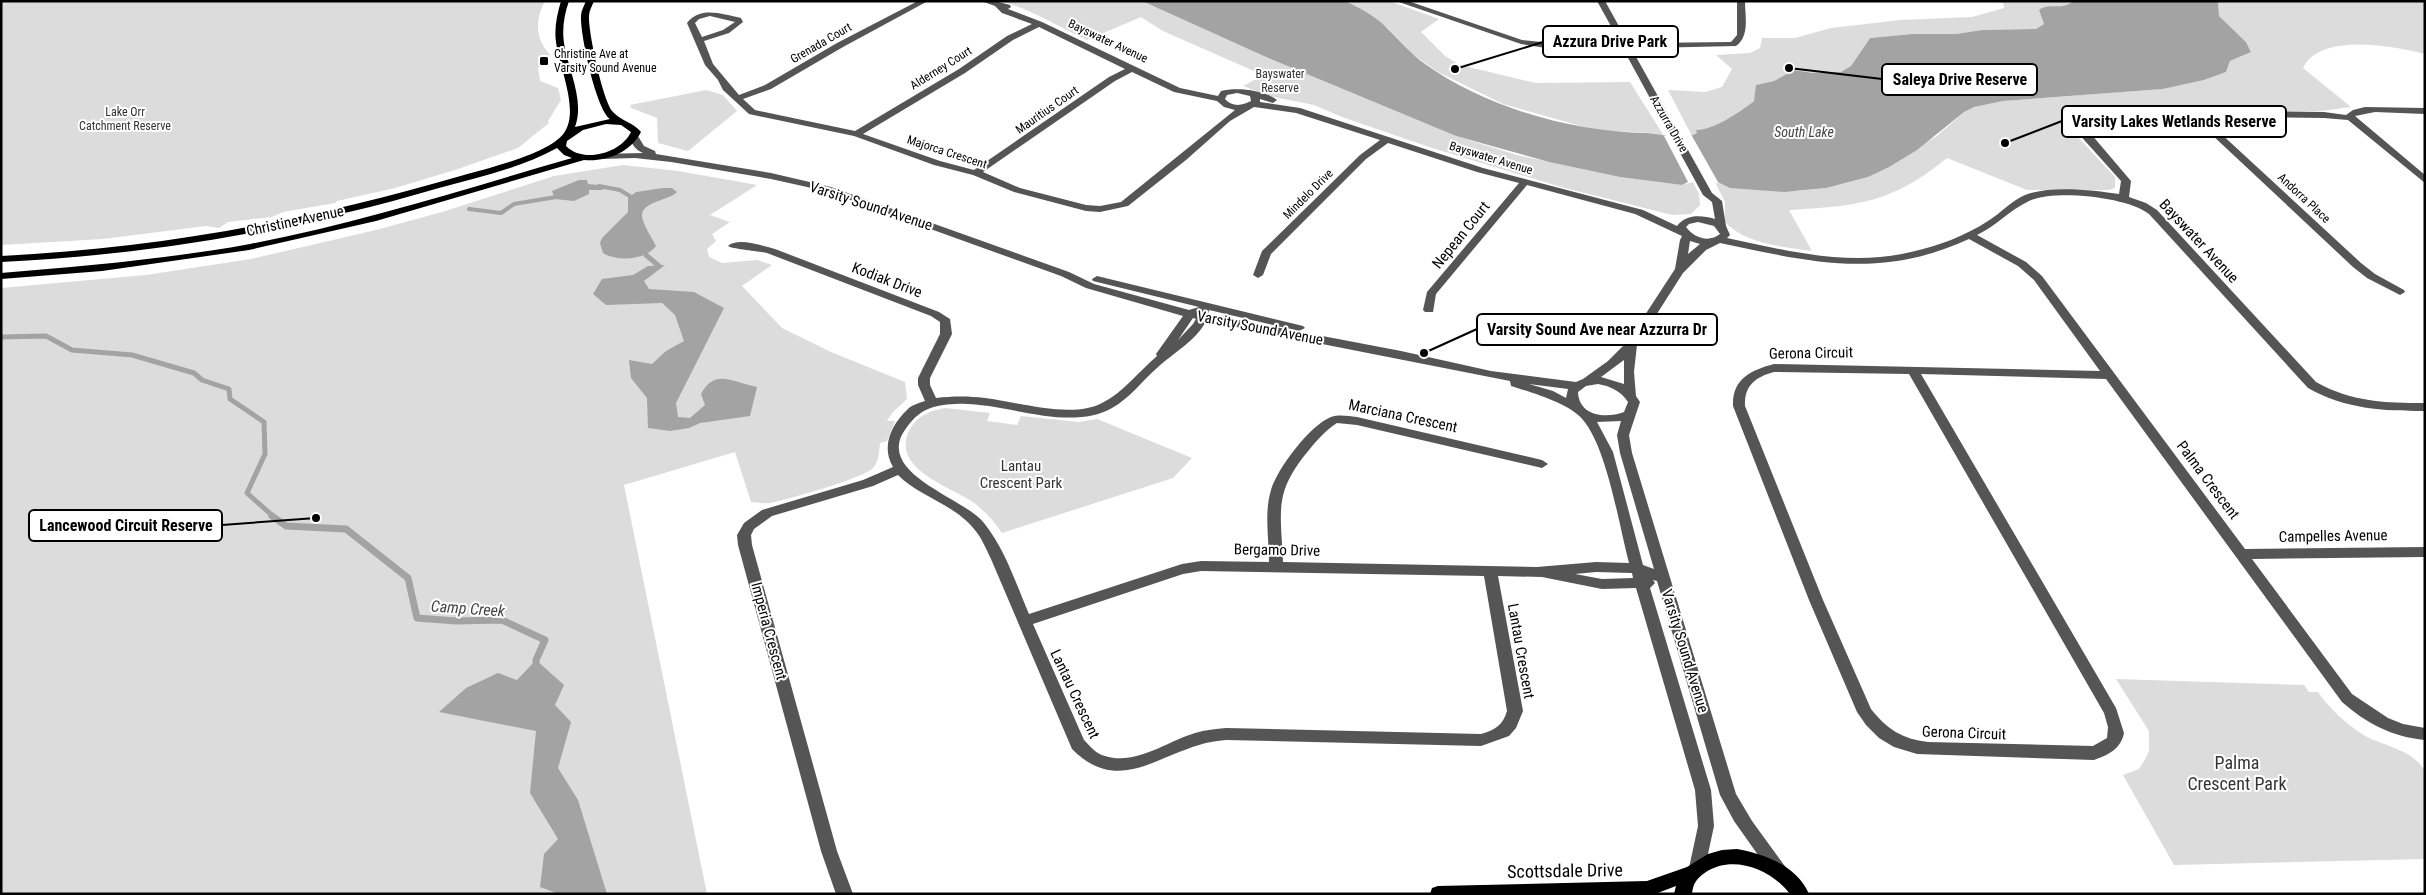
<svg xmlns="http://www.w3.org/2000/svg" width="2426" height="895" viewBox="0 0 2426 895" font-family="'Roboto Condensed',sans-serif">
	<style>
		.green { fill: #dcdcdc }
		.water { fill: #a3a3a3 }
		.pier { fill: #fff }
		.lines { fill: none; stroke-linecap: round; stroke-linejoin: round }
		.stream-far2 { stroke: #a3a3a3; stroke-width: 4 }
		.stream-far1 { stroke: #a3a3a3; stroke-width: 5 }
		.stream { stroke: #a3a3a3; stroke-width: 7 }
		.minor { fill: #555; fill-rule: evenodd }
		.major { fill: #000; fill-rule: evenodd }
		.poi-dot { fill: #000; stroke: #fff; stroke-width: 2 }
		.labels { text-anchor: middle; stroke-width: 4; stroke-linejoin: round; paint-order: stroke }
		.far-street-label { font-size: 12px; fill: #000; stroke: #fff }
		.far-poi-label { font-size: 12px; fill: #000; stroke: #fff; text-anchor: start }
		.far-park-label { font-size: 12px; fill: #333; stroke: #fff }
		.far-water-label { font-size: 14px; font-style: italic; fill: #444; stroke: #fff }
		.street-label { font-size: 15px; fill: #000; stroke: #fff }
		.park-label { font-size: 15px; fill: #333; stroke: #fff }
		.water-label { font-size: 16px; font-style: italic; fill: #444; stroke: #fff }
		.near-park-label { font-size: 18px; fill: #333; stroke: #fff }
		.near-street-label { font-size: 18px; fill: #000; stroke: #fff }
		.leader { fill: none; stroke: #000; stroke-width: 2 }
		.callout-dot { fill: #000; stroke: #fff; stroke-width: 2 }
		.callout { fill: #fff; stroke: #000; stroke-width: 2 }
		.callout-label { font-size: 16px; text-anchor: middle; font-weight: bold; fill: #000 }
	</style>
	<rect width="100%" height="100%" fill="#fff"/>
	<g class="green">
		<path d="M 1,1 L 545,1 C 534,21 536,39 550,55 L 538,68 L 540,81 L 558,88 L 561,100 L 548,121 L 549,123 L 518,148 L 455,170 L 395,188 L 337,201 L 335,203 L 283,212 L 272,217 L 228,222 L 219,228 L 206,226 L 103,239 L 1,245 Z"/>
		<path d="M 1000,1 L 1142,1 L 1266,57 L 1456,136 L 1517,155 L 1620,177 L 1682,185 L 1693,182 L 1699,194 L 1700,205 L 1691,214 L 1672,215 L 1561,187 L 1429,147 L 1342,117 L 1314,105 L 1269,96 L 1243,86 L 1263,75 L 1163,31 L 1141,17 L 1087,40 C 1057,26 1031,9 1000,1 Z"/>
		<path d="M 1345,1 L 1389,1 L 1439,19 L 1421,32 L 1445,56 L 1460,65 L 1536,83 L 1630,82 L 1664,136 L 1653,133 L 1595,130 L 1503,104 L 1438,72 L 1412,54 L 1388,28 L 1367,13 Z"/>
		<path d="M 1986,1 L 2073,1 L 2069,5 L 2039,10 L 2044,24 L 2036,29 L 1982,30 L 1956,34 L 1912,34 L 1870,38 L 1851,66 L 1841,72 L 1813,73 L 1794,70 L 1774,81 L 1757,85 L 1754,101 C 1741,112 1714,130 1697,130 L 1698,133 L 1692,136 L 1668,90 L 1705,92 L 1722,87 L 1732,69 L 1716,55 L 1750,53 L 1760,48 L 1762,38 L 1795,38 L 1831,28 L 1900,20 L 1972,17 L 2004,8 L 2003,3 Z"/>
		<path d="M 2218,1 L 2425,1 L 2425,54 C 2394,46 2320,32 2303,68 L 2351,107 L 2321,111 L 2175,112 L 2074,117 L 2070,126 L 2074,133 L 2115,177 L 2115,188 L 2109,190 L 2027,190 L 1947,158 C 1892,203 1858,206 1789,210 L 1812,251 C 1784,247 1745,244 1725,222 L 1725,202 L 1716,184 L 1718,182 L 1728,185 L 1798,191 L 1826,188 L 1868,177 L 1937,136 L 1964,112 L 1974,107 L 2003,101 L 2163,89 L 2204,80 L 2226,72 L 2230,61 L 2251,52 L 2246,42 L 2219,16 Z"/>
		<path d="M 706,90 L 723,95 L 737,111 L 688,151 L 658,143 L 657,118 L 631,108 L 630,105 Z"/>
		<path d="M 623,165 L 678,171 L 757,185 L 710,215 L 730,222 L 712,234 L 716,241 L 707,249 L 709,257 L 722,263 L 757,260 L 772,265 L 742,286 L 782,328 L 831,352 L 905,382 L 907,399 L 892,413 L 887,421 L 895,421 L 887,441 L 880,443 C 879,452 879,461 873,468 C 864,478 786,500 770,503 C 764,504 757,502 751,502 L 735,452 L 624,485 L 707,894 L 1,894 L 1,288 L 146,275 L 251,259 L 376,230 L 442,212 L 554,176 Z"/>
		<path d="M 945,408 L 990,413 L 987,421 L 1017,425 L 1021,416 L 1079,422 L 1097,419 L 1192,458 L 1173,478 L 1002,533 C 994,521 985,511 973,502 C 949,486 889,468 910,429 C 918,415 930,411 945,408 Z"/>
		<path d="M 2116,679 L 2304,685 L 2309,692 L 2318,692 C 2330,709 2344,722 2362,734 C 2381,746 2413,749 2424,770 C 2426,777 2425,845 2425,859 L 2174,865 L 2123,775 L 2139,769 L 2144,761 L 2149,751 L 2149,731 Z"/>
	</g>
	<g class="water">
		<path d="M 1142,1 L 1345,1 C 1360,8 1377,17 1389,30 C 1401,42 1411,54 1425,64 C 1485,107 1572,132 1646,133 C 1662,133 1682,143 1697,133 L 1696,130 C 1714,130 1740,112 1754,101 L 1756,85 L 1774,81 L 1794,70 L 1813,73 L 1841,72 L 1851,66 L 1870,38 L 1912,34 L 1956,34 L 1982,30 L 2036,29 L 2044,24 L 2039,10 C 2049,2 2063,11 2073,1 L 2218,1 L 2219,16 L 2246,42 L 2251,52 L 2230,61 L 2226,72 L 2204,80 L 2163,89 L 2003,101 L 1974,107 L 1964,112 L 1917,150 L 1889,167 L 1868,177 L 1826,188 L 1784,192 L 1730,188 L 1718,182 L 1688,182 L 1682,185 L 1620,177 L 1549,162 L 1456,136 L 1266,57 Z"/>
		<path d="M 579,180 L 587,180 L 588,184 L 609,186 L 602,190 L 589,190 L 589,194 L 574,201 L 555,199 L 552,191 Z"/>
		<path d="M 663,188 L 672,188 L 677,192 C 670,200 641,202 642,216 C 643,225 652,238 656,246 C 646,260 617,262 603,253 L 600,243 L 602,238 L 628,212 L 628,198 L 636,192 Z"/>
		<path d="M 665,265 L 644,281 L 649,289 L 694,292 L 724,308 L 676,403 L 678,417 L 690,418 L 705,405 L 701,394 C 715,368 732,382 757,387 L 750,416 L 700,423 L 689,428 L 670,431 L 648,428 L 647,398 L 631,378 L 629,360 L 652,364 L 666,351 L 684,341 L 675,315 L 662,303 L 606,305 L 593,294 L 602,279 L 633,275 L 648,266 Z"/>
		<path d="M 536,660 L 564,685 L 555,705 L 571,722 L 558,768 L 578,800 L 607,894 L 559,894 L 540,887 L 544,854 L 558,839 L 530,793 L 536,731 L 439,712 L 466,688 L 498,673 L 517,680 Z"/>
	</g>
	<path class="pier" d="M 1664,136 L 1692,136 L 1718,182 L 1688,182 Z"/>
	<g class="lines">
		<g class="stream-far2">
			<path d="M 599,186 L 620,190 L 636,200"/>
			<path d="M 469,209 L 501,213 L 514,204 L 562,196"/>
		</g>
		<g class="stream-far1">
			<path d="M 646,255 L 659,266"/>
			<path d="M 1,337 L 46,336 L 72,350 L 132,355 L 194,373 L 202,380 L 229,389 L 230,399 L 264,422 L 265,454 L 247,493 L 274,517"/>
		</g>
		<path class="stream" d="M 272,516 L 286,526 L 346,529 L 408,578 L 417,618 L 456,621 L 502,620 L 545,640 L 536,660 L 536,666"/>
		<path class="minor" d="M 918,1 L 928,1 L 843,47 L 771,89 L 743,99 L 755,110 L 855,131 L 959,69 L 1007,36 L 1032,24 L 1002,13 L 995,6 L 981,1 L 995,1 L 1010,5 L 1011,7 L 1008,9 L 1042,22 L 1180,88 L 1218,96 L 1221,91 C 1237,87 1264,90 1277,100 L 1273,103 L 1260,99 L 1260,102 L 1300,108 L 1483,168 L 1643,210 L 1677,226 C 1686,214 1701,215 1715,219 L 1712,202 L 1703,195 L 1627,56 L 1614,53 L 1607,49 L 1552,49 L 1521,44 L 1396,1 L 1408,1 L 1522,40 L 1552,43 L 1605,43 L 1607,40 L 1617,37 L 1597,1 L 1605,1 L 1625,37 L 1638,39 L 1645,43 L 1731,42 L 1737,35 L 1737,1 L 1745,1 C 1745,16 1750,36 1736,46 L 1647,48 L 1645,52 L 1635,55 L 1712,193 L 1722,201 L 1726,226 L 1730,235 L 1727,238 C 1788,251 1850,267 1911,252 C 1938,246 1965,236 1988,221 C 2001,213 2011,201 2025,195 C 2049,185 2094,190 2119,194 L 2121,181 L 2077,132 L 2075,127 L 2081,119 L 2191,114 L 2195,111 L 2200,114 L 2255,111 L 2324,112 L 2346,115 L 2353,110 L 2365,107 L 2425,108 L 2425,114 L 2375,112 L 2355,116 L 2425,175 L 2425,183 L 2348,120 L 2324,118 L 2255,117 L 2205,119 L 2361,263 L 2375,274 L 2404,290 L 2405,292 L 2400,295 L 2367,278 L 2353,267 L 2195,119 L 2087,124 L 2085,127 L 2131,181 L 2129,197 L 2146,203 L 2157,210 L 2316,382 C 2351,402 2386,403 2425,403 L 2425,411 C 2383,411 2345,409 2308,388 L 2149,214 C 2128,197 2054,189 2029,201 C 2010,210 1996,226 1977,235 L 2026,262 L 2042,276 L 2245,549 L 2425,547 L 2425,557 L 2252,559 L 2352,694 L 2388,718 L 2403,724 L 2425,728 L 2425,740 C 2392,737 2366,723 2342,702 L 2106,379 L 1921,374 L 2116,708 L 2124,733 C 2121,749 2108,755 2094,760 L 1917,754 L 1894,747 L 1879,738 L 1866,725 L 1857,712 L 1809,600 L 1733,406 C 1732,379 1751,370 1774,364 L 2100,371 L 2034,280 L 2018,266 L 1969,239 C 1880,280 1811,262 1720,243 L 1706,250 L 1683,273 L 1637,345 L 1634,372 L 1636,396 L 1640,402 L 1629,435 L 1632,453 L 1736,794 L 1752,821 L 1787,869 L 1789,874 L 1787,879 L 1781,882 L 1775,879 L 1734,821 L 1720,795 L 1657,581 L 1653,580 L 1655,583 L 1650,588 L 1711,790 L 1714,826 L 1705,868 L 1703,873 L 1697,876 L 1691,873 L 1689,868 L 1698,826 L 1695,790 L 1636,588 L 1602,589 L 1542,577 L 1498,576 L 1523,711 L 1516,728 L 1509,736 L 1481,746 L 1226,740 C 1217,741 1208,742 1199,745 C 1152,759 1116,793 1072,749 L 991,559 C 986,549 982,538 974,529 C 954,504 920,497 898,475 L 873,486 L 772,516 L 754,529 L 751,535 L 752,545 L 837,851 L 853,894 L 836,894 L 821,851 L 738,545 L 737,535 L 744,523 L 762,510 L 863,480 L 893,467 C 881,447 891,425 907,410 C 911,405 919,403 925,401 L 918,385 L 918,378 L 940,334 L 940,322 L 931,316 L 767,253 C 758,251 732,249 728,246 C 738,237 762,246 775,249 L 939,312 L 950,319 L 952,334 L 930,378 L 930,385 L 936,398 C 952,396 969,396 985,398 C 1018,402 1072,419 1102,403 C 1124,392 1139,371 1157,356 L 1156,354 L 1183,316 L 1086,288 L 1061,276 L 825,191 L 771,179 L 671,162 L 635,158 L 602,159 L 597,156 L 599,154 L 643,153 C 636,150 632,145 630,138 L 635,135 L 638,136 L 644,146 L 655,151 L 656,154 L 771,173 L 831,187 L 1069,272 L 1094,284 L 1189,310 L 1199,307 L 1093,281 L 1092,279 L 1097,276 L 1303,326 L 1305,328 L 1299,331 L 1209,310 L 1208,314 L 1401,351 L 1491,371 L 1576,382 L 1583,379 L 1608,361 L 1628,341 L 1675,269 L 1680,240 L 1682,236 L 1635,214 L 1527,185 L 1436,294 L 1433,312 L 1425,312 L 1423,310 L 1427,292 L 1519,183 L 1477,172 L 1388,143 L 1366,159 L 1271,254 L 1263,275 L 1258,278 L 1253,275 L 1262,251 L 1360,155 L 1380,140 L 1296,113 L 1254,107 L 1230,121 L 1186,160 L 1128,206 L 1100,212 L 1086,211 L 1014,192 L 973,175 L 934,165 L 854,136 L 749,114 L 723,90 L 718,80 L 705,65 L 687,23 C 700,6 722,14 741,18 L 743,22 L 729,33 L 704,41 L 713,64 L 739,95 L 765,85 L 837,43 ZM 710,16 L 735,22 L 723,30 L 702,37 L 695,23 L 699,19 ZM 1039,27 L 1125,69 L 1109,77 L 974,170 L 940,161 L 863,134 L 965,73 L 1013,40 ZM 1622,41 L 1632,43 L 1639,47 L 1638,49 L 1625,51 L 1613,45 ZM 1132,72 L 1174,92 L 1217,101 L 1224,107 L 1235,110 L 1121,202 L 1100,206 L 1086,205 L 1020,188 L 983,172 L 1115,81 ZM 1237,93 L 1250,96 L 1251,101 C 1242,106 1232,107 1225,99 L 1227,95 ZM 1698,222 L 1714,226 L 1720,234 C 1709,243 1694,238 1686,227 L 1689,224 ZM 1690,241 L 1700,244 L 1688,254 ZM 1193,318 L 1196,319 L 1193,324 L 1178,340 ZM 1206,321 L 1510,381 L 1511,386 C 1530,392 1571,404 1583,420 C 1607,448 1619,525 1629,563 L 1596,562 L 1537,567 L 1283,562 C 1281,511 1273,493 1309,450 C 1317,440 1326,430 1337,423 L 1357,425 L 1542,468 L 1548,464 L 1542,460 L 1357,417 C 1348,416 1339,414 1331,417 C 1310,425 1277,469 1271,490 C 1264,513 1269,539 1269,562 L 1201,561 L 1182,564 L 1029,614 C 1016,584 1005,549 984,523 C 964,497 871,473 907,427 C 920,409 933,405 955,404 C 1003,401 1068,433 1112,408 C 1130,398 1142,381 1157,368 C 1173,353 1196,341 1206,321 ZM 1624,360 L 1624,384 L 1601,377 ZM 1774,372 L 1909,374 L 2104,713 L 2108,727 L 2107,738 L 2093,746 L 1928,742 C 1902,739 1887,729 1871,709 L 1823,600 L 1745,406 C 1744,386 1755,377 1774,372 ZM 1529,384 L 1568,389 L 1566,398 L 1553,391 ZM 1598,384 C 1610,386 1621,391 1628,402 L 1624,412 C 1605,419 1579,416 1578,392 L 1586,386 ZM 1621,421 L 1617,435 L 1620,453 L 1654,569 L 1643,565 L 1613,452 L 1597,422 ZM 1201,571 L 1484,576 L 1507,711 C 1503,725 1495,730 1481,734 L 1226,728 C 1216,729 1205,730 1195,733 C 1168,741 1135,766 1105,756 C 1096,754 1090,746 1084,740 L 1033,624 L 1183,574 ZM 1596,572 L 1632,573 L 1633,578 L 1602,579 L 1575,574 Z"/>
		<g class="major">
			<path d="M 561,1 L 569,1 C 564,15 562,29 564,43 C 568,70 585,100 575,127 L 610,119 C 596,109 580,34 581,16 C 581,11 584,6 586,1 L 594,1 C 592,6 589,11 589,16 C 588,31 603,102 613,112 C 621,121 633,122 641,132 C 630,153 606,162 584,160 L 376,221 L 249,250 L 102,271 L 1,279 L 1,273 C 84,266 168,259 250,244 C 359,223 465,189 572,158 L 564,155 L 557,148 C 521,168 479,177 439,188 C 296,230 150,255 1,262 L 1,256 C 162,248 310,220 464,175 C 488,168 549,154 564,133 C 580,111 559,67 556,42 C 554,28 557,15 561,1 ZM 606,124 L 621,125 L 631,132 C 621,153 584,164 566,146 L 567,141 L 583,130 Z"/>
			<path d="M 1737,849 C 1765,854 1797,866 1809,894 L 1790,894 C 1772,870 1734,854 1706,872 C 1697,878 1693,883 1692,894 L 1674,894 L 1676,886 L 1655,894 L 1430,894 L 1432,888 L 1438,886 L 1647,881 L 1687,867 L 1708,854 L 1722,850 Z"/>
		</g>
	</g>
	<rect class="poi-dot" x="539" y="56" width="10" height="10" rx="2.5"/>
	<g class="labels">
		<g class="far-street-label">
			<text transform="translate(1108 41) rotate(25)" y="4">Bayswater Avenue</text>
			<text transform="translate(821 43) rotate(-30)" y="4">Grenada Court</text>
			<text transform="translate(941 68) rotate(-32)" y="4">Alderney Court</text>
			<text transform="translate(1047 110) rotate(-35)" y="4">Mauritius Court</text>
			<text transform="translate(1669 124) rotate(60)" y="4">Azzurra Drive</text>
			<text transform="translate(947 152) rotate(18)" y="4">Majorca Crescent</text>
			<text transform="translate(1491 158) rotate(17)" y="4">Bayswater Avenue</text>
			<text transform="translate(1308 194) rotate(-45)" y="4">Mindelo Drive</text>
			<text transform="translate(2304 198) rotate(43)" y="4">Andorra Place</text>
		</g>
		<g class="far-poi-label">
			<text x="554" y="58">Christine Ave at<tspan x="554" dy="14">Varsity Sound Avenue</tspan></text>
		</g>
		<g class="far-park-label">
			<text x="1280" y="78">Bayswater<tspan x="1280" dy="14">Reserve</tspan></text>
			<text x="125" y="116">Lake Orr<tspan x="125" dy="14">Catchment Reserve</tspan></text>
		</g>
		<g class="far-water-label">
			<text x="1804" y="137">South Lake</text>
		</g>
		<g class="street-label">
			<text transform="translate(871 206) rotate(18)" y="5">Varsity Sound Avenue</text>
			<text transform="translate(295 221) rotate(-12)" y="5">Christine Avenue</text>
			<text transform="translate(1461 235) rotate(-51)" y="5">Nepean Court</text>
			<text transform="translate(2199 241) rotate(47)" y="5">Bayswater Avenue</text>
			<text transform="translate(887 280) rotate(21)" y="5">Kodiak Drive</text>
			<text transform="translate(1260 328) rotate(11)" y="5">Varsity Sound Avenue</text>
			<text transform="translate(1811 353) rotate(-1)" y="5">Gerona Circuit</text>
			<text transform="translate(1403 416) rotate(12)" y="5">Marciana Crescent</text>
			<text transform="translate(2208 480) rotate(53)" y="5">Palma Crescent</text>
			<text transform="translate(2333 536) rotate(-1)" y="5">Campelles Avenue</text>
			<text transform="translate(1277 550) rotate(1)" y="5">Bergamo Drive</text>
			<text transform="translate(769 631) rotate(75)" y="5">Imperia Crescent</text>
			<text transform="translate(1521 651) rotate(80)" y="5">Lantau Crescent</text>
			<text transform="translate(1685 651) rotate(73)" y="5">Varsity Sound Avenue</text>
			<text transform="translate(1075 694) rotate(65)" y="5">Lantau Crescent</text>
			<text transform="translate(1964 733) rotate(2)" y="5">Gerona Circuit</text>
		</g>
		<g class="park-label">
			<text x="1021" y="471">Lantau<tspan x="1021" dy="17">Crescent Park</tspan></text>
		</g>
		<g class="water-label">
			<text transform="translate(468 608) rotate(4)" y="6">Camp Creek</text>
		</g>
		<g class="near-park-label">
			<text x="2237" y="769">Palma<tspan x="2237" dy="21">Crescent Park</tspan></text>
		</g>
		<g class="near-street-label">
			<text transform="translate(1565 871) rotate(-1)" y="6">Scottsdale Drive</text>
		</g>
	</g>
	<path class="leader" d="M1455 69L1543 42M1789 68L1882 79M2005 143L2062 121M1424 353L1477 329M316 518L222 525"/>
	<g class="callout-dot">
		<circle cx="1455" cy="69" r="5"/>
		<circle cx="1789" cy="68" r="5"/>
		<circle cx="2005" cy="143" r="5"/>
		<circle cx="1424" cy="353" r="5"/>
		<circle cx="316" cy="518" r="5"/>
	</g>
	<g class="callout">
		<rect x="1543" y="26" width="135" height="31" rx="5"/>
		<rect x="1882" y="64" width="155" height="31" rx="5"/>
		<rect x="2062" y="106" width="224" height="31" rx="5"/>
		<rect x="1477" y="314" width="240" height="31" rx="5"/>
		<rect x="29" y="510" width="193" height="31" rx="5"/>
	</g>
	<g class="callout-label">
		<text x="1610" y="47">Azzura Drive Park</text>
		<text x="1960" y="85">Saleya Drive Reserve</text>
		<text x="2174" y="127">Varsity Lakes Wetlands Reserve</text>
		<text x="1597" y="335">Varsity Sound Ave near Azzurra Dr</text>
		<text x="126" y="531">Lancewood Circuit Reserve</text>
	</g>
	<rect width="2426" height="895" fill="none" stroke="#000000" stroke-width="5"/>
</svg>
